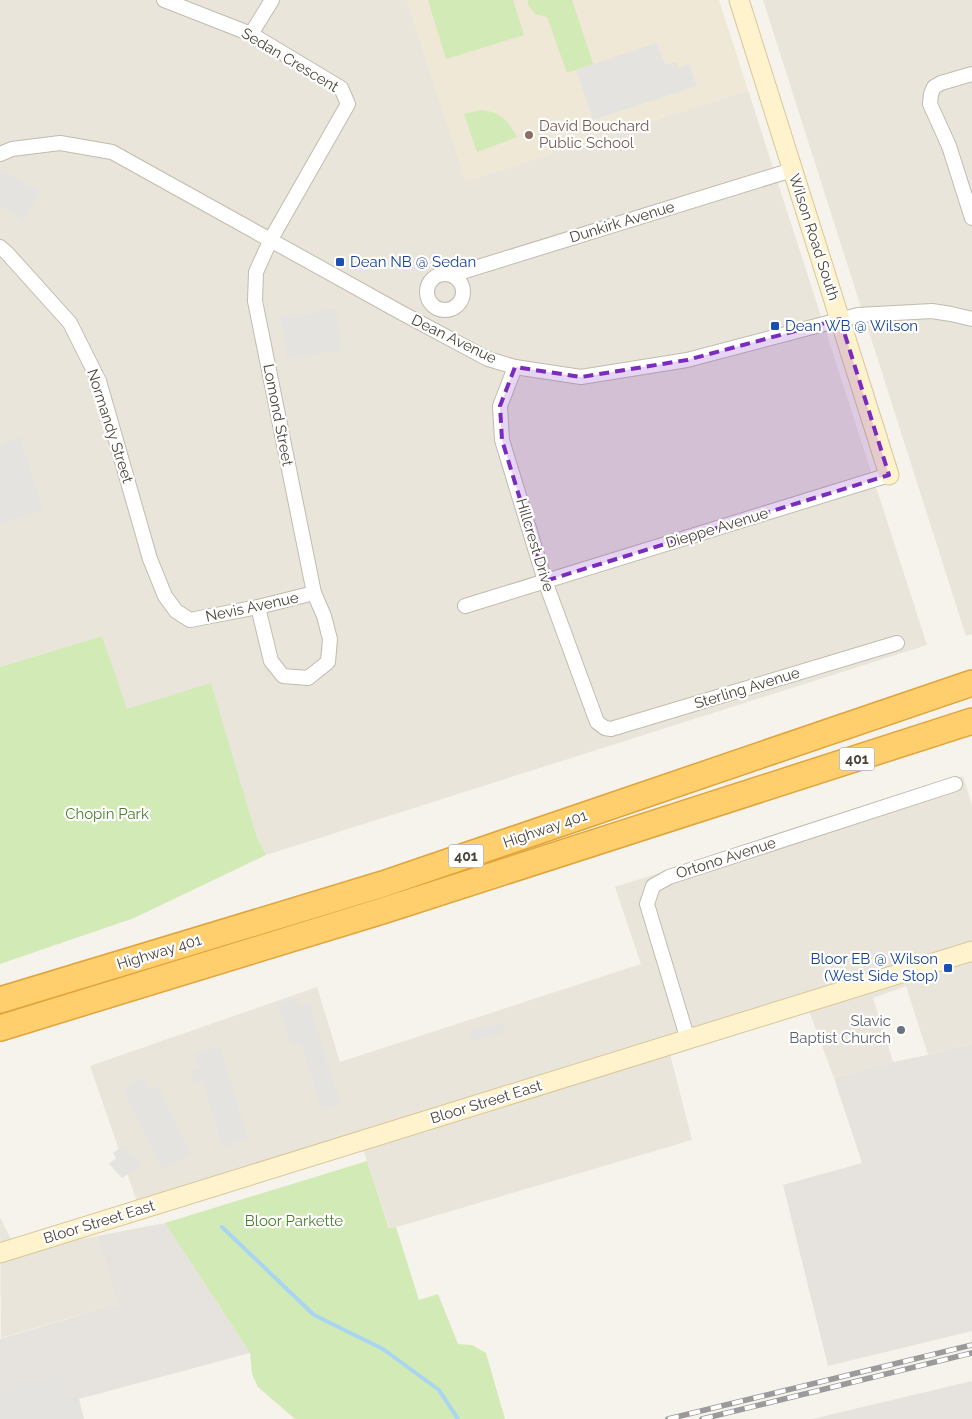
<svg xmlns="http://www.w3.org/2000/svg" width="972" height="1419" viewBox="0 0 972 1419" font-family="Raleway,sans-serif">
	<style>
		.residential { fill: #eae5da }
		.industrial { fill: #e6e2dd }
		.education { fill: #efe8d6 }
		.green { fill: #d2eab5 }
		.parking { fill: #e5e3e0 }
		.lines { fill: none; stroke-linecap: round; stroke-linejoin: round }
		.stream { stroke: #a9d4f2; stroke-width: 4 }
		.street-casing { stroke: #c2bbae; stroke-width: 16 }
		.secondary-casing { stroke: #d6c79b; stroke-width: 21 }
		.highway-casing { stroke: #e0a43c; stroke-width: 28 }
		.street { stroke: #fff; stroke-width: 14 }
		.secondary { stroke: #fff3cd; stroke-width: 19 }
		.highway { stroke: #ffcf6e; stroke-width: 25 }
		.rail-casing { stroke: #9a9a9a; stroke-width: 5.5 }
		.rail { stroke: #fff; stroke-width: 4; stroke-dasharray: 11; stroke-linecap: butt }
		.marked { fill: #7b2cbf; fill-opacity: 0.2; stroke: #7b2cbf; stroke-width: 4; stroke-dasharray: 10 6; stroke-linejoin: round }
		.education-dot { fill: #8d6e63; stroke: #fff; stroke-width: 2 }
		.transit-dot { fill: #1a4fb4; stroke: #fff; stroke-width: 2 }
		.worship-dot { fill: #6b7280; stroke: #fff; stroke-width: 2 }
		.labels { text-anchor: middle; stroke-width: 4.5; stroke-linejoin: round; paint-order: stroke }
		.shield { fill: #fff; stroke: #817c74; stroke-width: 1 }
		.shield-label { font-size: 14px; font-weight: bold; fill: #4b4439 }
		.street-label { font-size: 15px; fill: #4b4439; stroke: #fff }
		.education-label { font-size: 15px; fill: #785e54; stroke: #fff; text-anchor: start }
		.transit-label { font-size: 15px; fill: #164399; stroke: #fff; text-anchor: start }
		.park-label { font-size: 15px; fill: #4a7f2a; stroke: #fff }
		.worship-label { font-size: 15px; fill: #5b616d; stroke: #fff; text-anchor: end }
	</style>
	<rect width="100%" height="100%" fill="#f6f3ec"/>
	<g class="residential">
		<path d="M 0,0 L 407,0 L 466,181 L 748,90 L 927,645 L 266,855 L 256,835 L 126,709 L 102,636 L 0,667 Z"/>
		<path d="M 763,0 L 972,0 L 972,634 L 966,636 Z"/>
		<path d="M 963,776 L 972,805 L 972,1044 L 928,1055 L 906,986 L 873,998 L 893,1062 L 834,1078 L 809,1011 L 669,1050 L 692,1140 L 390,1229 L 359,1137 L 137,1202 L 90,1066 L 317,987 L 340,1062 L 641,964 L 615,887 Z"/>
		<path d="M 0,1217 L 17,1251 L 97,1236 L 118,1304 L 1,1338 Z"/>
	</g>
	<g class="industrial">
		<path d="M 972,1044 L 972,1331 L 828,1366 L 783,1185 L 862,1163 L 834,1078 L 893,1062 L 928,1055 Z"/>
		<path d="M 165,1223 L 250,1353 L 79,1399 L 84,1419 L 0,1419 L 0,1339 L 118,1304 L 97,1236 Z"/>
		<path d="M 972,1381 L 972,1419 L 812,1419 Z"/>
	</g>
	<path class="education" d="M 407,0 L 719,0 L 748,90 L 466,181 Z"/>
	<g class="green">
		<path d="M 428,0 L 513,0 L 524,35 L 446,59 Z"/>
		<path d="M 528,0 L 572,0 L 593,64 L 567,73 L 547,17 L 535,14 L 528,5 Z"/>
		<path d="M 481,110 C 503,113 506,119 517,137 L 477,152 L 464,114 Z"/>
		<path d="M 102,636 L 127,709 L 211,683 L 256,835 L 266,855 L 134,918 L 0,964 L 0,667 Z"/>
		<path d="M 367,1161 L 389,1228 L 396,1227 L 419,1300 L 438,1294 L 458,1344 L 472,1345 L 486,1353 L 505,1419 L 295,1419 L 258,1387 L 252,1374 L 250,1353 L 165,1223 Z"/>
	</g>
	<g class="parking">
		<path d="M 657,43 L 665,65 L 676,62 L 678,68 L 689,64 L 697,86 L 593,120 L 576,70 Z"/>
		<path d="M 1,170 L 40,192 L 24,220 L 0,206 Z"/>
		<path d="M 336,309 L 342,350 L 287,359 L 281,318 Z"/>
		<path d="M 20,437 L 43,511 L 0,524 L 0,457 L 2,443 Z"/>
		<path d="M 297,998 L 300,1007 L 309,1004 L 341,1104 L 322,1110 L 301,1043 L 291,1045 L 278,1003 Z"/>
		<path d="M 502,1023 L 505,1032 L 472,1041 L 469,1031 Z"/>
		<path d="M 220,1046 L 248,1139 L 222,1147 L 203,1081 L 194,1083 L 190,1071 L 199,1069 L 194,1054 Z"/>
		<path d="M 137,1078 L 145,1081 L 150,1090 L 158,1086 L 191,1155 L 162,1169 L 124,1091 Z"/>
		<path d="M 124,1145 L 141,1165 L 122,1178 L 109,1164 L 116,1158 L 113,1153 Z"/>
		<path d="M 64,1373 L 78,1419 L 0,1419 L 0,1392 Z"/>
	</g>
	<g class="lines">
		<path class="stream" d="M 222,1227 L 314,1315 L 383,1349 L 439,1390 L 458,1419"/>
		<g class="street-casing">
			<g id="street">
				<path d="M 164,0 L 251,34 L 341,88 L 348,104 L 271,239 L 256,272 L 255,301 L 314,593 L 324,616 L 330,639 L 328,662 L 308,678 L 283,676 L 271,661 L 258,607"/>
				<path d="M 251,34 L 272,0"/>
				<path d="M 972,74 L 941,83 L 934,87 L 931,94 L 930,104 L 949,146 L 972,218"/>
				<path d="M 0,154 L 12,149 L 60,143 L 112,152 L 400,312 L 488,359 L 515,367 L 581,377 L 687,360 L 858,315 L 932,311 L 951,314 L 972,319"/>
				<path d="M 0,247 L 7,253 L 70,323 L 99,381 L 150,559 L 165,596 L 176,611 L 190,620 L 258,607 L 314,593"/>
				<circle cx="445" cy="292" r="18"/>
				<path d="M 452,275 L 792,170"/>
				<path d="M 515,367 L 500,406 L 502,440 L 545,581 L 597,722 L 605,728 L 611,729 L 897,643"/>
				<path d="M 465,606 L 889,475"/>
				<path d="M 688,1040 L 647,904 L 653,886 L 669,877 L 955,784"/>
			</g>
		</g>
		<g class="secondary-casing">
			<g id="secondary">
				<path d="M 739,0 L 889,475"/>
				<path d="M 0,1253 L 972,951"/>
			</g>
		</g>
		<g class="highway-casing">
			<g id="highway">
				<path d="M 0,1000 L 383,884 L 972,683"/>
				<path d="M 0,1028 L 382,911 L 972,721"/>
			</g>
		</g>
		<use href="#street" class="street"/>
		<use href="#secondary" class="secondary"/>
		<use href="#highway" class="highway"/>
		<g class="rail-casing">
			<g id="rail">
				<path d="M 668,1419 L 972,1345"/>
				<path d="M 702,1419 L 972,1353"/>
			</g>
		</g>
		<use href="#rail" class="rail"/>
	</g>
	<path class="marked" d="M 840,319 L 889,475 L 545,581 L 502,440 L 500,406 L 515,367 L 581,377 L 687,360 Z"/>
	<circle class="education-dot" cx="529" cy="135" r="5"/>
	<g class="transit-dot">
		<rect x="335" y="257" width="10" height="10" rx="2.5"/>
		<rect x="770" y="321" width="10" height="10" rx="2.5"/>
		<rect x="943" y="963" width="10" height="10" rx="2.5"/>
	</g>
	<circle class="worship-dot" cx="901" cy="1030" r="5"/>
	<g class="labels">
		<g class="shield">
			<rect x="839.5" y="747.5" width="35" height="23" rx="4"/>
			<rect x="448.5" y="844.5" width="35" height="23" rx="4"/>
		</g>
		<g class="shield-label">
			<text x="857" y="764">401</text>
			<text x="466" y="861">401</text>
		</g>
		<g class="street-label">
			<text transform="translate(290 60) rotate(31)" y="5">Sedan Crescent</text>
			<text transform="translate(622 222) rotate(-17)" y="5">Dunkirk Avenue</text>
			<text transform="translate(814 237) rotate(72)" y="5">Wilson Road South</text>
			<text transform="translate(454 339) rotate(26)" y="5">Dean Avenue</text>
			<text transform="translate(278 415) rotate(79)" y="5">Lomond Street</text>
			<text transform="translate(110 426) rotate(72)" y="5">Normandy Street</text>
			<text transform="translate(717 528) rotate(-17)" y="5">Dieppe Avenue</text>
			<text transform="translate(535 545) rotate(73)" y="5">Hillcrest Drive</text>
			<text transform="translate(252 607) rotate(-12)" y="5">Nevis Avenue</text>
			<text transform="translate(747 688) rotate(-17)" y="5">Sterling Avenue</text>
			<text transform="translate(545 829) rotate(-19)" y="5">Highway 401</text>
			<text transform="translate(726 858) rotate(-18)" y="5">Ortono Avenue</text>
			<text transform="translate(159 952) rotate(-17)" y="5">Highway 401</text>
			<text transform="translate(486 1102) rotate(-17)" y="5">Bloor Street East</text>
			<text transform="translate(99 1222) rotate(-17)" y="5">Bloor Street East</text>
		</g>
		<g class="education-label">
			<text x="539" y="131">David Bouchard<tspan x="539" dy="17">Public School</tspan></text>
		</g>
		<g class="transit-label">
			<text x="350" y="267">Dean NB @ Sedan</text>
			<text x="785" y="331">Dean WB @ Wilson</text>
			<text x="938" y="964" text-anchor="end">Bloor EB @ Wilson<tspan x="938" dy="17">(West Side Stop)</tspan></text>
		</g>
		<g class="park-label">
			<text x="107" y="819">Chopin Park</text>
			<text x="294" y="1226">Bloor Parkette</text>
		</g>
		<g class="worship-label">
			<text x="891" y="1026">Slavic<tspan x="891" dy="17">Baptist Church</tspan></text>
		</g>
	</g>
</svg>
